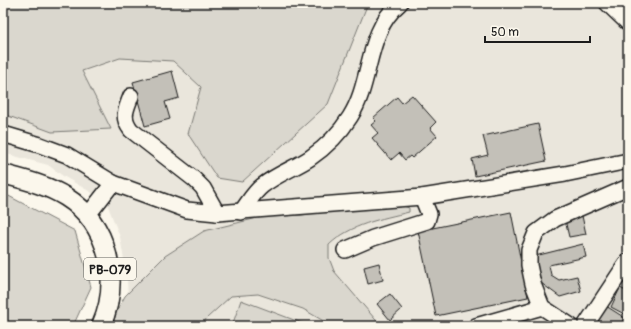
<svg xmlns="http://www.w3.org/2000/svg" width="631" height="329" viewBox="0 0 631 329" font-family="Pangolin,sans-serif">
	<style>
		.built { fill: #eae6dc }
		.green { fill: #dad7ce; stroke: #7b7a75 }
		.building { fill: #c3c0b8; stroke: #1c1c1c }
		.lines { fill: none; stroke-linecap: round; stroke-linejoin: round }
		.minor-casing { stroke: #1c1c1c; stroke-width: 18 }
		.major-casing { stroke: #1c1c1c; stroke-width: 21 }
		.minor { stroke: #fbf7ec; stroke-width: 15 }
		.major { stroke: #fbf7ec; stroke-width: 18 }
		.labels { text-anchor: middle; stroke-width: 3.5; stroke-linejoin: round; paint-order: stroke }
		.shield { fill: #fbf7ec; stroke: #5f5e5a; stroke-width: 1 }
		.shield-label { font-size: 13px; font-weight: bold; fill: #1c1c1c }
	</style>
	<rect width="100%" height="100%" fill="#fbf7ec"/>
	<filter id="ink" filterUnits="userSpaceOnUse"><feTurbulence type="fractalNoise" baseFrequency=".025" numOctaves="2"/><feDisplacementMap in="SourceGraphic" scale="8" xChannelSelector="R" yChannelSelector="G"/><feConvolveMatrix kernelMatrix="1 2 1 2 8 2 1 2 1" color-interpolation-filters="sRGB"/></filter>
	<g filter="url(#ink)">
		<path class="built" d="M 3,3 L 628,3 L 628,326 L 129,326 L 127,277 L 120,237 L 106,201 L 63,176 L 48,165 L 3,153 Z"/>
		<g class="green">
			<path d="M 3,3 L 368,3 L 328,104 L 242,182 L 217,178 L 188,134 L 201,87 L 173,61 L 120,58 L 82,71 L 111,129 L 52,132 L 3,114 Z"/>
			<path d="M 3,193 L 75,231 L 91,287 L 73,326 L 3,326 Z"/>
			<path d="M 361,206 L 403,206 L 409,208 L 409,212 C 381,219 351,224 329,245 L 329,258 L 334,271 L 381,326 L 332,326 L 303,309 L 258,294 L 231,296 L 207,318 L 201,326 L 112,326 L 117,311 L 125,296 L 165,256 L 204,231 L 266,216 L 302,215 Z"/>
			<path d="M 241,300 L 310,326 L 232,326 Z"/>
		</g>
		<g class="building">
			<path d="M 172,71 L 179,98 L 165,102 L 170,119 L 145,126 L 133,82 Z"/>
			<path d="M 412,95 L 436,122 L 430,128 L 437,136 L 412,158 L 410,156 L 405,160 L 399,153 L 391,160 L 372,138 L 378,133 L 371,125 L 376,121 L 373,118 L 397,97 L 402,103 Z"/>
			<path d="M 538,124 L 546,161 L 475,176 L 472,159 L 488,155 L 483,136 Z"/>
			<path d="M 511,212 L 528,297 L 436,316 L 418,231 Z"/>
			<path d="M 582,216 L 586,234 L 569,237 L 565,220 Z"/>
			<path d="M 583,244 L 586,257 L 549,265 L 551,275 L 559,280 L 577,276 L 581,291 L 560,297 L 541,283 L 535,256 Z"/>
			<path d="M 379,263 L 383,280 L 368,284 L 364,267 Z"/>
			<path d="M 620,288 L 628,292 L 628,316 L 611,307 Z"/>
			<path d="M 390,294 L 402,309 L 390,320 L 377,304 Z"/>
			<path d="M 606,306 L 625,318 L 620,326 L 601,326 L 596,322 Z"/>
		</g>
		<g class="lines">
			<g class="minor-casing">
				<g id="minor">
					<path d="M 607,3 L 628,23"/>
					<path d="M 131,96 C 126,110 121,117 131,130 L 194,179 L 203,188 L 217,213"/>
					<path d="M 3,134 L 40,145 L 67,155 L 113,183"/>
					<path d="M 241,212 C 248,203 254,192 262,186 C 277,174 295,168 310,158 C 326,147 340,133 350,117 C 373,81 365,32 400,3"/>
					<path d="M 88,215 L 113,183 L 187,210 L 217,213 L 422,197 L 565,174 L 628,161"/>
					<path d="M 345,250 L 373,238 L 427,221 L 429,214 L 422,197"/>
					<path d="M 476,326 L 542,307"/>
					<path d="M 571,326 L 542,307 L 533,284 L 529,265 L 529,250 L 536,233 L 555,219 L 628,187"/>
					<path d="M 585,326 L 628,261"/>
				</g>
			</g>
			<g class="major-casing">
				<path id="major" d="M 3,174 C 25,180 47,185 66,197 C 109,224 121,281 101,326"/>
			</g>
			<use href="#minor" class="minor"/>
			<use href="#major" class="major"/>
		</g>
	</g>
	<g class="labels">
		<rect class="shield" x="84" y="258" width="52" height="22" rx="3"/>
		<g class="shield-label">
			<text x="110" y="274">PB-079</text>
		</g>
	</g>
	<rect width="631" height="329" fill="none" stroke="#fbf7ec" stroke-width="16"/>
	<rect x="8" y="8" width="615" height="313" fill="none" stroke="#1c1c1c" stroke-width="1.5" filter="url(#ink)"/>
	<path d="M485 36v6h105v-6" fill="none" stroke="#1c1c1c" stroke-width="2"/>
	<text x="491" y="36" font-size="12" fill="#1c1c1c" stroke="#fbf7ec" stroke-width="3" paint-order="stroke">50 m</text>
</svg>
